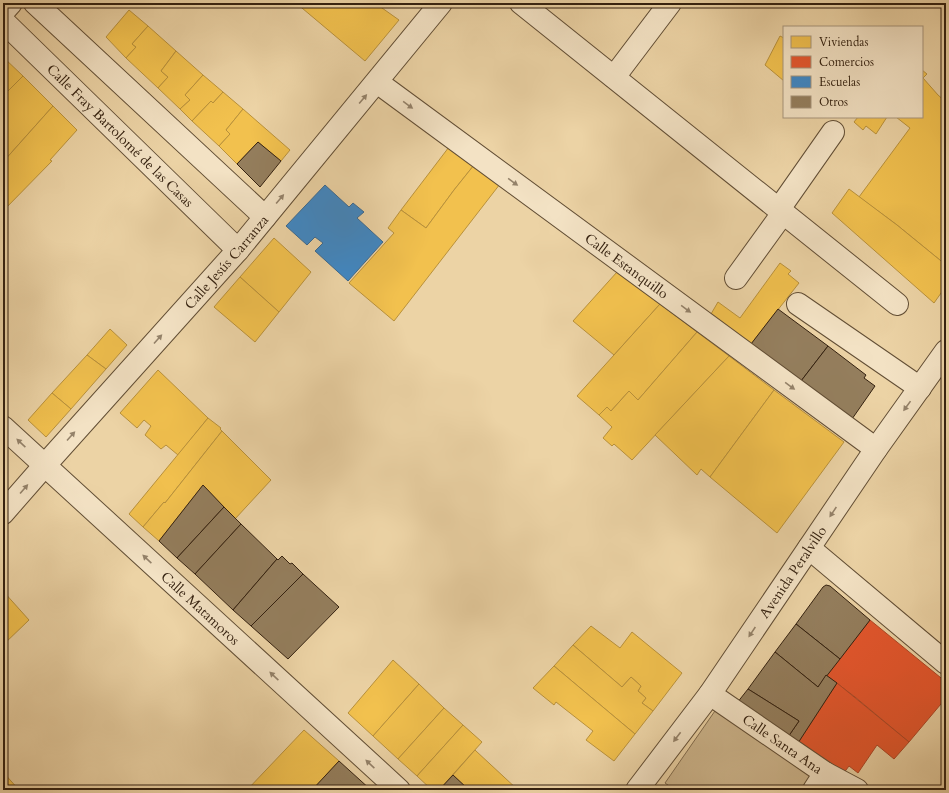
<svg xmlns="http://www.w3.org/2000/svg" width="949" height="793" viewBox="0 0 949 793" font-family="Cardo,serif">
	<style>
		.green { fill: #cdb58c; stroke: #806b4e }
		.homes { fill: #f2c14e; stroke: #b9913b }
		.shops { fill: #e4572e; stroke: #af4725 }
		.schools { fill: #3f88c5; stroke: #3c698f }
		.building { fill: #947e5d; stroke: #342110 }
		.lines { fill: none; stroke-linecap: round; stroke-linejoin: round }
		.minor-casing { stroke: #624e35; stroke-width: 24 }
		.minor { stroke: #f3e2c4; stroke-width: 22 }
		.oneway { fill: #94826a }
		.labels { text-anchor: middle; stroke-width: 4; stroke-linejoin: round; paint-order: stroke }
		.street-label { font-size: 14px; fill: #342110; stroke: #f3e2c4 }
	</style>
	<rect width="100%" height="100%" fill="#ecd3a5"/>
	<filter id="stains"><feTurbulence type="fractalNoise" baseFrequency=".005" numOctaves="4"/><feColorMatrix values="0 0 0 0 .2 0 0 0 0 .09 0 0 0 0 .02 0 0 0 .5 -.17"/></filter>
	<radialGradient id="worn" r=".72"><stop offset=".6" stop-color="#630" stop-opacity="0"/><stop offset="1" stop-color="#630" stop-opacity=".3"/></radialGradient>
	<path class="green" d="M 717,708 L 812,777 L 803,790 L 675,790 L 665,783 Z"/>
	<g class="homes">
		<path d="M 296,3 L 375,3 L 399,20 L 365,61 Z"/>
		<path d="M 129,10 L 148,26 L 132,44 L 136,47 L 126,58 L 106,37 Z"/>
		<path d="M 148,26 L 176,51 L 161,71 L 168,77 L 158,88 L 126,58 L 136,47 L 132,44 Z"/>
		<path d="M 780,36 L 784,38 L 784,81 L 765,65 Z"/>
		<path d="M 176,51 L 203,75 L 185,95 L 190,100 L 180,109 L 158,88 L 168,77 L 161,71 Z"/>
		<path d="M 3,57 L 23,76 L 3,96 Z"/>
		<path d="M 922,70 L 927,74 L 923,78 L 938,95 L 946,102 L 946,265 L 897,225 L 859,197 L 910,128 L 896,117 L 922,117 Z"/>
		<path d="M 203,75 L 223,92 L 213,103 L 211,101 L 192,121 L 180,109 L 190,100 L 185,95 Z"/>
		<path d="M 23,76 L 53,106 L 3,162 L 3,96 Z"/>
		<path d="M 223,92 L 243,109 L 226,130 L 230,134 L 219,146 L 192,121 L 211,101 L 213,103 Z"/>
		<path d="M 53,106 L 77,130 L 50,160 L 52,161 L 3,211 L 3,162 Z"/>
		<path d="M 243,109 L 290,150 L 281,161 L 258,142 L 237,164 L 219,146 L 230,134 L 226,130 Z"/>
		<path d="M 858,117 L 887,117 L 876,134 L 866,126 L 863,130 L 854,122 Z"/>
		<path d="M 449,147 L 474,165 L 454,190 L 426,228 L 401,210 Z"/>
		<path d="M 474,165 L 500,184 L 394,321 L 349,283 L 394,233 L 388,228 L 401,210 L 426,228 L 454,190 Z"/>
		<path d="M 849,189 L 897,225 L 946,265 L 946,286 L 934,303 L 832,213 Z"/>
		<path d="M 274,238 L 311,272 L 279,312 L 240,277 Z"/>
		<path d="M 780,263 L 791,271 L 788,274 L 799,283 L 751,344 L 711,314 L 718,302 L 740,318 Z"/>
		<path d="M 617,272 L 660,304 L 614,355 L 573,321 Z"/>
		<path d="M 240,277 L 279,312 L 255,342 L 214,307 Z"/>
		<path d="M 660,304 L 697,332 L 638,400 L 629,391 L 611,411 L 607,407 L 599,415 L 577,396 Z"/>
		<path d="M 110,329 L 127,345 L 106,369 L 87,355 Z"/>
		<path d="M 697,332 L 729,356 L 632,460 L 614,444 L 612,446 L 603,438 L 612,427 L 599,415 L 607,407 L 611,411 L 629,391 L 638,400 Z"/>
		<path d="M 87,355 L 106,369 L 71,409 L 52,393 Z"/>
		<path d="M 729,356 L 774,390 L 710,477 L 701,469 L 697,475 L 655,435 Z"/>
		<path d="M 158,370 L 208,418 L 178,455 L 166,445 L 161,449 L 145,435 L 151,426 L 144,420 L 137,428 L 120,413 Z"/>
		<path d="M 774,390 L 844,442 L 777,533 L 710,477 Z"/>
		<path d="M 52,393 L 71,409 L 46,437 L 28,420 Z"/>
		<path d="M 208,418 L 221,428 L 220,429 L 222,431 L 165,503 L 164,502 L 143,527 L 129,514 Z"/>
		<path d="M 222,431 L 271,480 L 235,519 L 203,485 L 159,541 L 143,527 L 164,502 L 165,503 Z"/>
		<path d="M 3,591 L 29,620 L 3,645 Z"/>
		<path d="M 591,626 L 620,648 L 632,632 L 682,673 L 653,711 L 642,703 L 646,698 L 638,691 L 641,686 L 631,677 L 622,687 L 573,645 Z"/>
		<path d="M 573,645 L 622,687 L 631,677 L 641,686 L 638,691 L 646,698 L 642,703 L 653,711 L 635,734 L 554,666 Z"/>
		<path d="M 393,660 L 419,684 L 373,736 L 348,713 Z"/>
		<path d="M 554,666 L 635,734 L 614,761 L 586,740 L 593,731 L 556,702 L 554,705 L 533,688 Z"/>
		<path d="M 419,684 L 444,708 L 398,759 L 373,736 Z"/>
		<path d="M 444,708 L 463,725 L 417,776 L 398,759 Z"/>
		<path d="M 463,725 L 482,742 L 439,790 L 432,790 L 417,776 Z"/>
		<path d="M 304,730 L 339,761 L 312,790 L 247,790 Z"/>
		<path d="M 475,750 L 476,751 L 518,790 L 469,790 L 453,775 Z"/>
		<path d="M 3,772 L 19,790 L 3,790 Z"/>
	</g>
	<g class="shops">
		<path d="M 870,620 L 946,682 L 946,698 L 909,742 L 855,697 L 826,675 Z"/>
		<path d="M 837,683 L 909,742 L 894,759 L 877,745 L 858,773 L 849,766 L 843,774 L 798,743 Z"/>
	</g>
	<path class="schools" d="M 325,185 L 349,207 L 353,203 L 364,212 L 357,218 L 383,242 L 348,281 L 315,251 L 323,243 L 315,237 L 307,245 L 286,226 Z"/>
	<g class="building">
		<path d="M 258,142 L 281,161 L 260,187 L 237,164 Z"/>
		<path d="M 778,309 L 828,346 L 801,381 L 751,344 Z"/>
		<path d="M 828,346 L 866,375 L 864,378 L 875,386 L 852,419 L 801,381 Z"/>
		<path d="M 203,485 L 224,507 L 177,558 L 159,541 Z"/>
		<path d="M 224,507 L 241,524 L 195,574 L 177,558 Z"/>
		<path d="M 241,524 L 277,559 L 233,610 L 195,574 Z"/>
		<path d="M 282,556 L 290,564 L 292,563 L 303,574 L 251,626 L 233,610 L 277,559 L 278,560 Z"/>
		<path d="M 303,574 L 339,607 L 288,659 L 251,626 Z"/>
		<path d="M 826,585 L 830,586 L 870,620 L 840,659 L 796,624 L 823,587 Z"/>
		<path d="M 796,624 L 840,659 L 818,687 L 775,652 Z"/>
		<path d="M 775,652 L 818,687 L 826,675 L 837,683 L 798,743 L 788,737 L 799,721 L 748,689 Z"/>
		<path d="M 748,689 L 799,721 L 788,737 L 737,703 Z"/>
		<path d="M 339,761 L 371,790 L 312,790 Z"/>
		<path d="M 453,775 L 469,790 L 439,790 Z"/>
	</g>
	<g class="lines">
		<g class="minor-casing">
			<g id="minor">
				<path d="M 35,3 L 265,217"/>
				<path d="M 521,3 L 897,304"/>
				<path d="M 3,12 L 11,3"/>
				<path id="s1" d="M 3,21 L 238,250"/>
				<path d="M 614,77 L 670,3"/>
				<path id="s2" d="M 377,82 L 876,449"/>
				<path d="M 779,209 L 833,132"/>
				<path d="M 736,278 L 783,213"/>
				<path d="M 798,304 L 920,388"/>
				<path id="s3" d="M 3,427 L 399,790"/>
				<path id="s4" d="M 3,513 L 45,465 L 238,250 L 441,3"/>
				<path d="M 809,548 L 946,663"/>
				<path id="s5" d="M 710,694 L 825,773 L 857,790"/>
				<path id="s6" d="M 637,790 L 710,694 L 876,449 L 946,351"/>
				<path d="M 814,790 L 825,773"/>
			</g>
		</g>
		<use href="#minor" class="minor"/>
	</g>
	<defs><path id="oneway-solid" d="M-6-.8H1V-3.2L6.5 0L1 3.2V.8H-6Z"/></defs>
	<g class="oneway">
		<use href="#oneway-solid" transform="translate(363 99) rotate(-50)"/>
		<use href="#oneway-solid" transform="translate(408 105) rotate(36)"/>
		<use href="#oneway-solid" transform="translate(513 182) rotate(36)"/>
		<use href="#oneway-solid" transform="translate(280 199) rotate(-50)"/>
		<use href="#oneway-solid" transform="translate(686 309) rotate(36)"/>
		<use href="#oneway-solid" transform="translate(158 339) rotate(-48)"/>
		<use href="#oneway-solid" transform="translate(790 386) rotate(36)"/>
		<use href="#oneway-solid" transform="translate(907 406) rotate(126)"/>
		<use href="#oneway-solid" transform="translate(71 436) rotate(-48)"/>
		<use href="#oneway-solid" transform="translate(21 443) rotate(-137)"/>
		<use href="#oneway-solid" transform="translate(24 489) rotate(-49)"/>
		<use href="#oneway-solid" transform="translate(833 512) rotate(124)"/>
		<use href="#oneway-solid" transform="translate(147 559) rotate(-137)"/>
		<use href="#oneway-solid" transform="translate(752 632) rotate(124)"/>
		<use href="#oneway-solid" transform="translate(274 676) rotate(-137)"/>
		<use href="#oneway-solid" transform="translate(677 737) rotate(127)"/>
		<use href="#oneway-solid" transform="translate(370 764) rotate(-137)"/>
	</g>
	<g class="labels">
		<g class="street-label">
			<text dy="5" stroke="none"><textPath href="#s1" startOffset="164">Calle Fray Bartolomé de las Casas</textPath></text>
			<text dy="5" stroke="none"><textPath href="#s4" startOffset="336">Calle Jesús Carranza</textPath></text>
			<text dy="5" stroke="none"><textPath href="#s2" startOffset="310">Calle Estanquillo</textPath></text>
			<text dy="5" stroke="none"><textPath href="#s6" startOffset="268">Avenida Peralvillo</textPath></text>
			<text dy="5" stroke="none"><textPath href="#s3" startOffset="268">Calle Matamoros</textPath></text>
			<text dy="5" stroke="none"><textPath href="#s5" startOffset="88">Calle Santa Ana</textPath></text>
		</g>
	</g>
	<rect width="949" height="793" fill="none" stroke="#ecd3a5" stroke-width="16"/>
	<rect x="4" y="4" width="941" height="785" fill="none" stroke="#342110" stroke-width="2"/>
	<rect x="8" y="8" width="933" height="777" fill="none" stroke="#342110"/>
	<rect x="783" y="26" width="140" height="92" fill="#f3e2c4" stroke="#a7957c"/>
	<rect x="791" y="36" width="20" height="12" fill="#f2c14e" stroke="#a7957c"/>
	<text x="819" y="46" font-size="12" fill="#342110">Viviendas</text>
	<rect x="791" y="56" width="20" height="12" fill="#e4572e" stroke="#a7957c"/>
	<text x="819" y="66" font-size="12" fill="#342110">Comercios</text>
	<rect x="791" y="76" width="20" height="12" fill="#3f88c5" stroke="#a7957c"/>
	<text x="819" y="86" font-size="12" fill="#342110">Escuelas</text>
	<rect x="791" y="96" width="20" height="12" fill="#947e5d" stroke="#a7957c"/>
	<text x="819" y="106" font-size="12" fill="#342110">Otros</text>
	<rect width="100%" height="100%" filter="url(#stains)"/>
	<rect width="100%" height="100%" fill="url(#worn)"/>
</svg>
